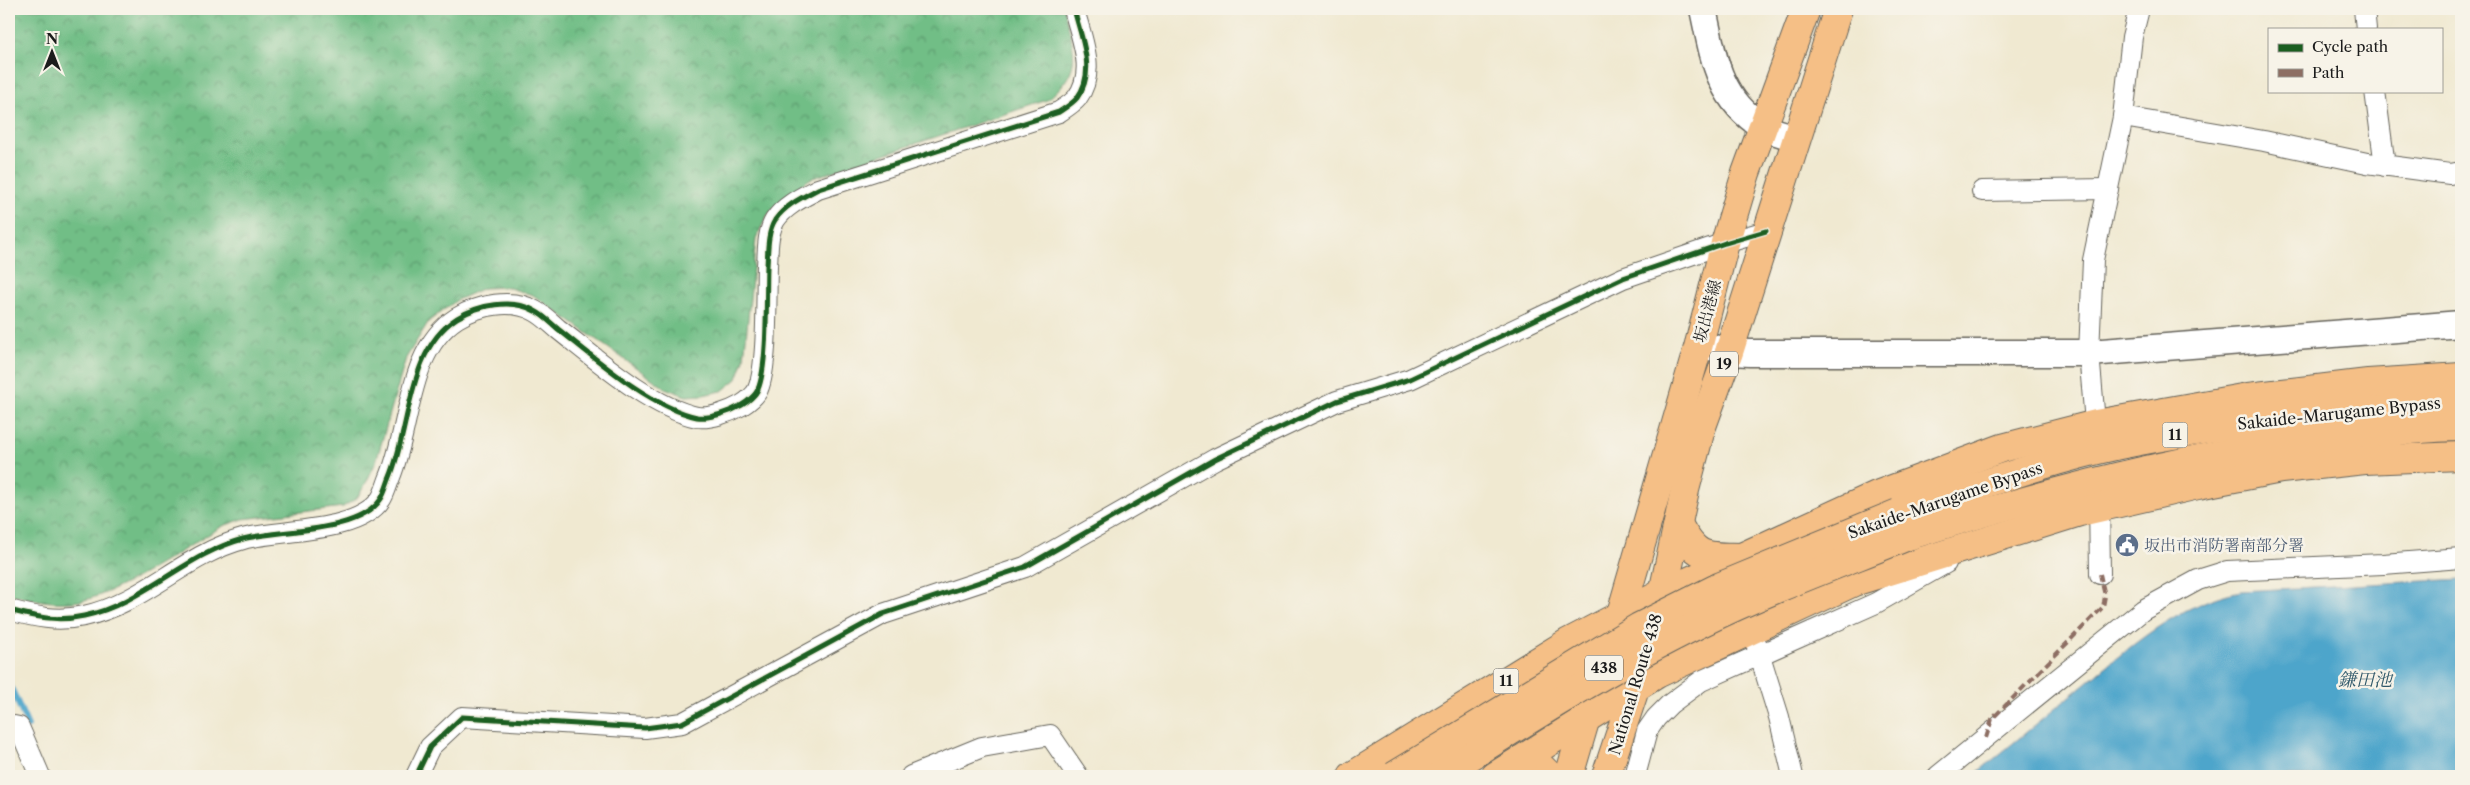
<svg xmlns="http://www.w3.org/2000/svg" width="2470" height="785" viewBox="0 0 2470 785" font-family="'Libre Caslon Text','Noto Serif JP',serif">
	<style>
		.forest { fill: url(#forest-crowns); stroke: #466d51 }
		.water { fill: #4ea5cb; stroke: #356074 }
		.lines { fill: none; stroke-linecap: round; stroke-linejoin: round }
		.stream { stroke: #4ea5cb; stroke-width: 6 }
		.minor-casing { stroke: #66645b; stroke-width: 22 }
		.tertiary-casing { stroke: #66645b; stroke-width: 29 }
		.primary-casing { stroke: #66645b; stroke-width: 30 }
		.trunk-casing { stroke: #66645b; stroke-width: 30 }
		.minor { stroke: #fff; stroke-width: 20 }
		.tertiary { stroke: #fff; stroke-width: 26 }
		.primary { stroke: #f5bf86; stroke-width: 28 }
		.trunk { stroke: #f5bf86; stroke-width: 28 }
		.trunk-bridge-casing { stroke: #66645b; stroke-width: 30; stroke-linecap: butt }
		.trunk-bridge { stroke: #f5bf86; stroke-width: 28 }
		.quiet { stroke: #8d6e63; stroke-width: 4; stroke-dasharray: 8 4; stroke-linecap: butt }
		.cycleway-casing { stroke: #f7f3e8; stroke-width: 8 }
		.cycleway { stroke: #1b5e20; stroke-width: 5 }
		.labels { text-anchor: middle; stroke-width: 5; stroke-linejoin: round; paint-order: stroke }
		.shield { fill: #f7f3e8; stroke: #5e5c59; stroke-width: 1 }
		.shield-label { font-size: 15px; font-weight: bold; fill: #1c1c1c }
		.street-label { font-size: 16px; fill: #1c1c1c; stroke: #f7f3e8 }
		.service-label { font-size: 16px; fill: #4e5e75; stroke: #f7f3e8; text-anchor: start }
		.water-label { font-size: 18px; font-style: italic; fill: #325a6b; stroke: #f7f3e8 }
	</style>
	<defs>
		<pattern id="forest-crowns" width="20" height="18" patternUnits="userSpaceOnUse" patternTransform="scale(1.25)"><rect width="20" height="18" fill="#71be86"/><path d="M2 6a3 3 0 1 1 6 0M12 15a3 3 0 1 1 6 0" fill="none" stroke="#5c9a6d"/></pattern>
	</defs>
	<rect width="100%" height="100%" fill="#f7f3e8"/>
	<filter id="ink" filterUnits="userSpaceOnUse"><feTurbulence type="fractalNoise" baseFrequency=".02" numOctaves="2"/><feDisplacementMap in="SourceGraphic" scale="10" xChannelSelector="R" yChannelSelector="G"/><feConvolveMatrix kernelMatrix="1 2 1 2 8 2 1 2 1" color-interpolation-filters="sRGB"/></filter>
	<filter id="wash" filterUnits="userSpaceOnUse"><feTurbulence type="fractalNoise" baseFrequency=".0096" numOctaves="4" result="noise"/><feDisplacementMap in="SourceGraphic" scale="20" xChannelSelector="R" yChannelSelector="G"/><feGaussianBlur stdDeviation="1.12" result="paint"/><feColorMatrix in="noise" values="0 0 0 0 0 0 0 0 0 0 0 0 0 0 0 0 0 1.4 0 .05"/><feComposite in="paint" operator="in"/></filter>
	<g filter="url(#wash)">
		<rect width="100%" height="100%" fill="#f0e9d1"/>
		<path class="forest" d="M 9,9 L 1064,9 C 1074,52 1085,68 1047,100 L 810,179 L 784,197 L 767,216 L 756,238 L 744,359 L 737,379 L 722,391 L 703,395 L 686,396 L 665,388 L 533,295 L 506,287 L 484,288 L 457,300 L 429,321 L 406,358 L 376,462 L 366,483 L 357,498 L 343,507 L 243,519 L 223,526 C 186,547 113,599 73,602 C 50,604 31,599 9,594 Z"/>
		<path class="water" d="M 2461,579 L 2461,776 L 1973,776 C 2008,747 2044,718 2079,689 C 2128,649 2177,603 2241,591 Z"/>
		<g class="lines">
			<path class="stream" d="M 9,683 L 28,726"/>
		</g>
	</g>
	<g filter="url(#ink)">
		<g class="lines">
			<g class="minor-casing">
				<g id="minor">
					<path d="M 2364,9 L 2366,29"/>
					<path d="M 2375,91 L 2385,166"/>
					<path d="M 2123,117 L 2264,141 L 2367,163 L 2450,174 L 2461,172"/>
					<path d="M 1982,191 L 2108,189"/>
					<path d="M 2096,434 L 2089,353 L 2093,260 L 2123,117 L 2132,37 L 2139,9"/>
					<path d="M 2099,496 L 2100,574"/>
					<path d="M 9,610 C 35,617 57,622 84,616 C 142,604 186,554 243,539 C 280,529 358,534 381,499 C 385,493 387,484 390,477 C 411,426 407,350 457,318 C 478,305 512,298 535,311 C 543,315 551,323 558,329 C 595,358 650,407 697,417 C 710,419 730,412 742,405 C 747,402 756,395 758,389 C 768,366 766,294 767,266 C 768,251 767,233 775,220 C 785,205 803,197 818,189 L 1059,112 C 1065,108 1073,103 1077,98 C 1097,71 1081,38 1074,9"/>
					<path d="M 1756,643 L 1779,717 L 1793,776"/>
					<path d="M 9,725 L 19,727 L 40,776"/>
					<path d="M 416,776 L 430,747 L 462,717 L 645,728 L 682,723 L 883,614 L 1025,567 L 1215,459 L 1337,401 L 1410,379 L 1623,278 L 1725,243 L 1766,231"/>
					<path d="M 911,776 L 982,747 L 1050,735 L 1078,776"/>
					<path d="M 1635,776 L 1647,731 L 1656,718 L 1670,704 L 1701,681 L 1876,603 L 1946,563"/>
					<path d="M 1938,776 L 2143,610 L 2198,580 L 2227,571 L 2383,564 L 2461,558"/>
				</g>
			</g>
			<g class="tertiary-casing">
				<g id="tertiary">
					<path d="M 1703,9 C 1713,55 1718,99 1762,126 C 1772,132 1785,134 1795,138"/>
					<path d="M 1699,344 L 1729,352 L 1750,353 L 2089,353 L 2461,324"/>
				</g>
			</g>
			<g class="primary-casing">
				<g id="primary">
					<path d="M 1679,526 C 1698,560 1706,556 1743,557"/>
					<path d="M 1663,593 L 1685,490 L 1701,429 L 1729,352 L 1838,9"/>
					<path d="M 1620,617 L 1699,344 L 1725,243 L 1746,173 L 1806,9"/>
				</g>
			</g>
			<g class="trunk-casing">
				<g id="trunk">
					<path d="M 1898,513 C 1971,489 2044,461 2119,445 C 2232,422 2346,409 2461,400"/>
					<path d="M 1908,536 C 2065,486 2224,445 2389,432 C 2413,430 2437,427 2461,427"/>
					<path d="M 1520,761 L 1541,767 L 1550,776"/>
					<path d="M 1352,776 L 1569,642 L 1663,593 L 1879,494 L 2002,448 L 2096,424 L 2248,397 L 2368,383 L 2461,377"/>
					<path d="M 1495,776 L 1657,674 L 1854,582 L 2080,512 L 2198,485 L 2281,469 L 2365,460 L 2461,456"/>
					<path d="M 1569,776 L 1588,711"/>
					<path d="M 1606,776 L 1638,680"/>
				</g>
			</g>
			<use href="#minor" class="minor"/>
			<use href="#tertiary" class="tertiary"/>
			<use href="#primary" class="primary"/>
			<use href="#trunk" class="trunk"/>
			<g class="trunk-bridge-casing">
				<g id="trunk-bridge">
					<path d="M 1394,776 L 1639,627 L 1721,586 L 1898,513"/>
					<path d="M 1440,776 C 1525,721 1611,667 1701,623 C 1768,590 1839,564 1908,536"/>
				</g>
			</g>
			<use href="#trunk-bridge" class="trunk-bridge"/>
			<path class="quiet" d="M 1986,738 L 1992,719 L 2103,607 L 2105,596 L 2100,574"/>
			<g class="cycleway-casing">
				<g id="cycleway">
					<path d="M 9,610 C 35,617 57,622 84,616 C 142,604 186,554 243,539 C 280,529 358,534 381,499 C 385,493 387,484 390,477 C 411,426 407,350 457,318 C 478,305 512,298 535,311 C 543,315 551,323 558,329 C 595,358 650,407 697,417 C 710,419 730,412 742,405 C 747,402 756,395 758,389 C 768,366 766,294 767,266 C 768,251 767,233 775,220 C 785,205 803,197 818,189 L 1059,112 C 1065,108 1073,103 1077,98 C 1097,71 1081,38 1074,9"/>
					<path d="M 416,776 L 430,747 L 462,717 L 645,728 L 682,723 L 883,614 L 1025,567 L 1215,459 L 1337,401 L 1410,379 L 1623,278 L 1725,243 L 1766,231"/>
				</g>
			</g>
			<use href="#cycleway" class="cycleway"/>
		</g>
	</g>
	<defs>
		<g id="civic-disc" transform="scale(1.25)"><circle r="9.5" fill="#5c6f8a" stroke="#f7f3e8"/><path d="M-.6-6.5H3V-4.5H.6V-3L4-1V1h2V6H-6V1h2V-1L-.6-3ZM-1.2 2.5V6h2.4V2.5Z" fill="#fff"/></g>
	</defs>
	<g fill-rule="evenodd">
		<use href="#civic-disc" x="2127" y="545"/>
	</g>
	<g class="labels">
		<g class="shield">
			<rect x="1710" y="351.5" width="28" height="25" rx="4"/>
			<rect x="2162.5" y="422.5" width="25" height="25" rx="4"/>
			<rect x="1585" y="655.5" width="38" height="25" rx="4"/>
			<rect x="1493.5" y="668.5" width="25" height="25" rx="4"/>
		</g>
		<g class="shield-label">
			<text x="1724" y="369">19</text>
			<text x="2175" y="440">11</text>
			<text x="1604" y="673">438</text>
			<text x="1506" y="686">11</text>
		</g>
		<g class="street-label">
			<text transform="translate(1707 311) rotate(-75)" y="6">坂出港線</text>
			<text transform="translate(2339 413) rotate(-6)" y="6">Sakaide-Marugame Bypass</text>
			<text transform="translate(1945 500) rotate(-19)" y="6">Sakaide-Marugame Bypass</text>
			<text transform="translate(1635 684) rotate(-73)" y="6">National Route 438</text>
		</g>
		<g class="service-label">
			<text x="2144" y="551">坂出市消防署南部分署</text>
		</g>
		<g class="water-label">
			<text x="2365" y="686">鎌田池</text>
		</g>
	</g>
	<rect width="2470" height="785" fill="none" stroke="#f7f3e8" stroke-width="30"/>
	<rect x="2268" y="28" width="175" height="65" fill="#f7f3e8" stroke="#9f9d96"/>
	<rect x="2278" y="44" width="25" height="8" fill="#1b5e20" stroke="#9f9d96"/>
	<text x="2312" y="52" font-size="15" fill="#1c1c1c">Cycle path</text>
	<rect x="2278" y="69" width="25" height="8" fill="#8d6e63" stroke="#9f9d96"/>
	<text x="2312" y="78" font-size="15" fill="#1c1c1c">Path</text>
	<g transform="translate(52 52)" stroke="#f7f3e8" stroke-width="4" paint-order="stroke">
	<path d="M0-4L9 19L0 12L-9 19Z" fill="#1c1c1c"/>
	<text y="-8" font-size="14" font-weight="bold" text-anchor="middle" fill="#1c1c1c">N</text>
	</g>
</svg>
